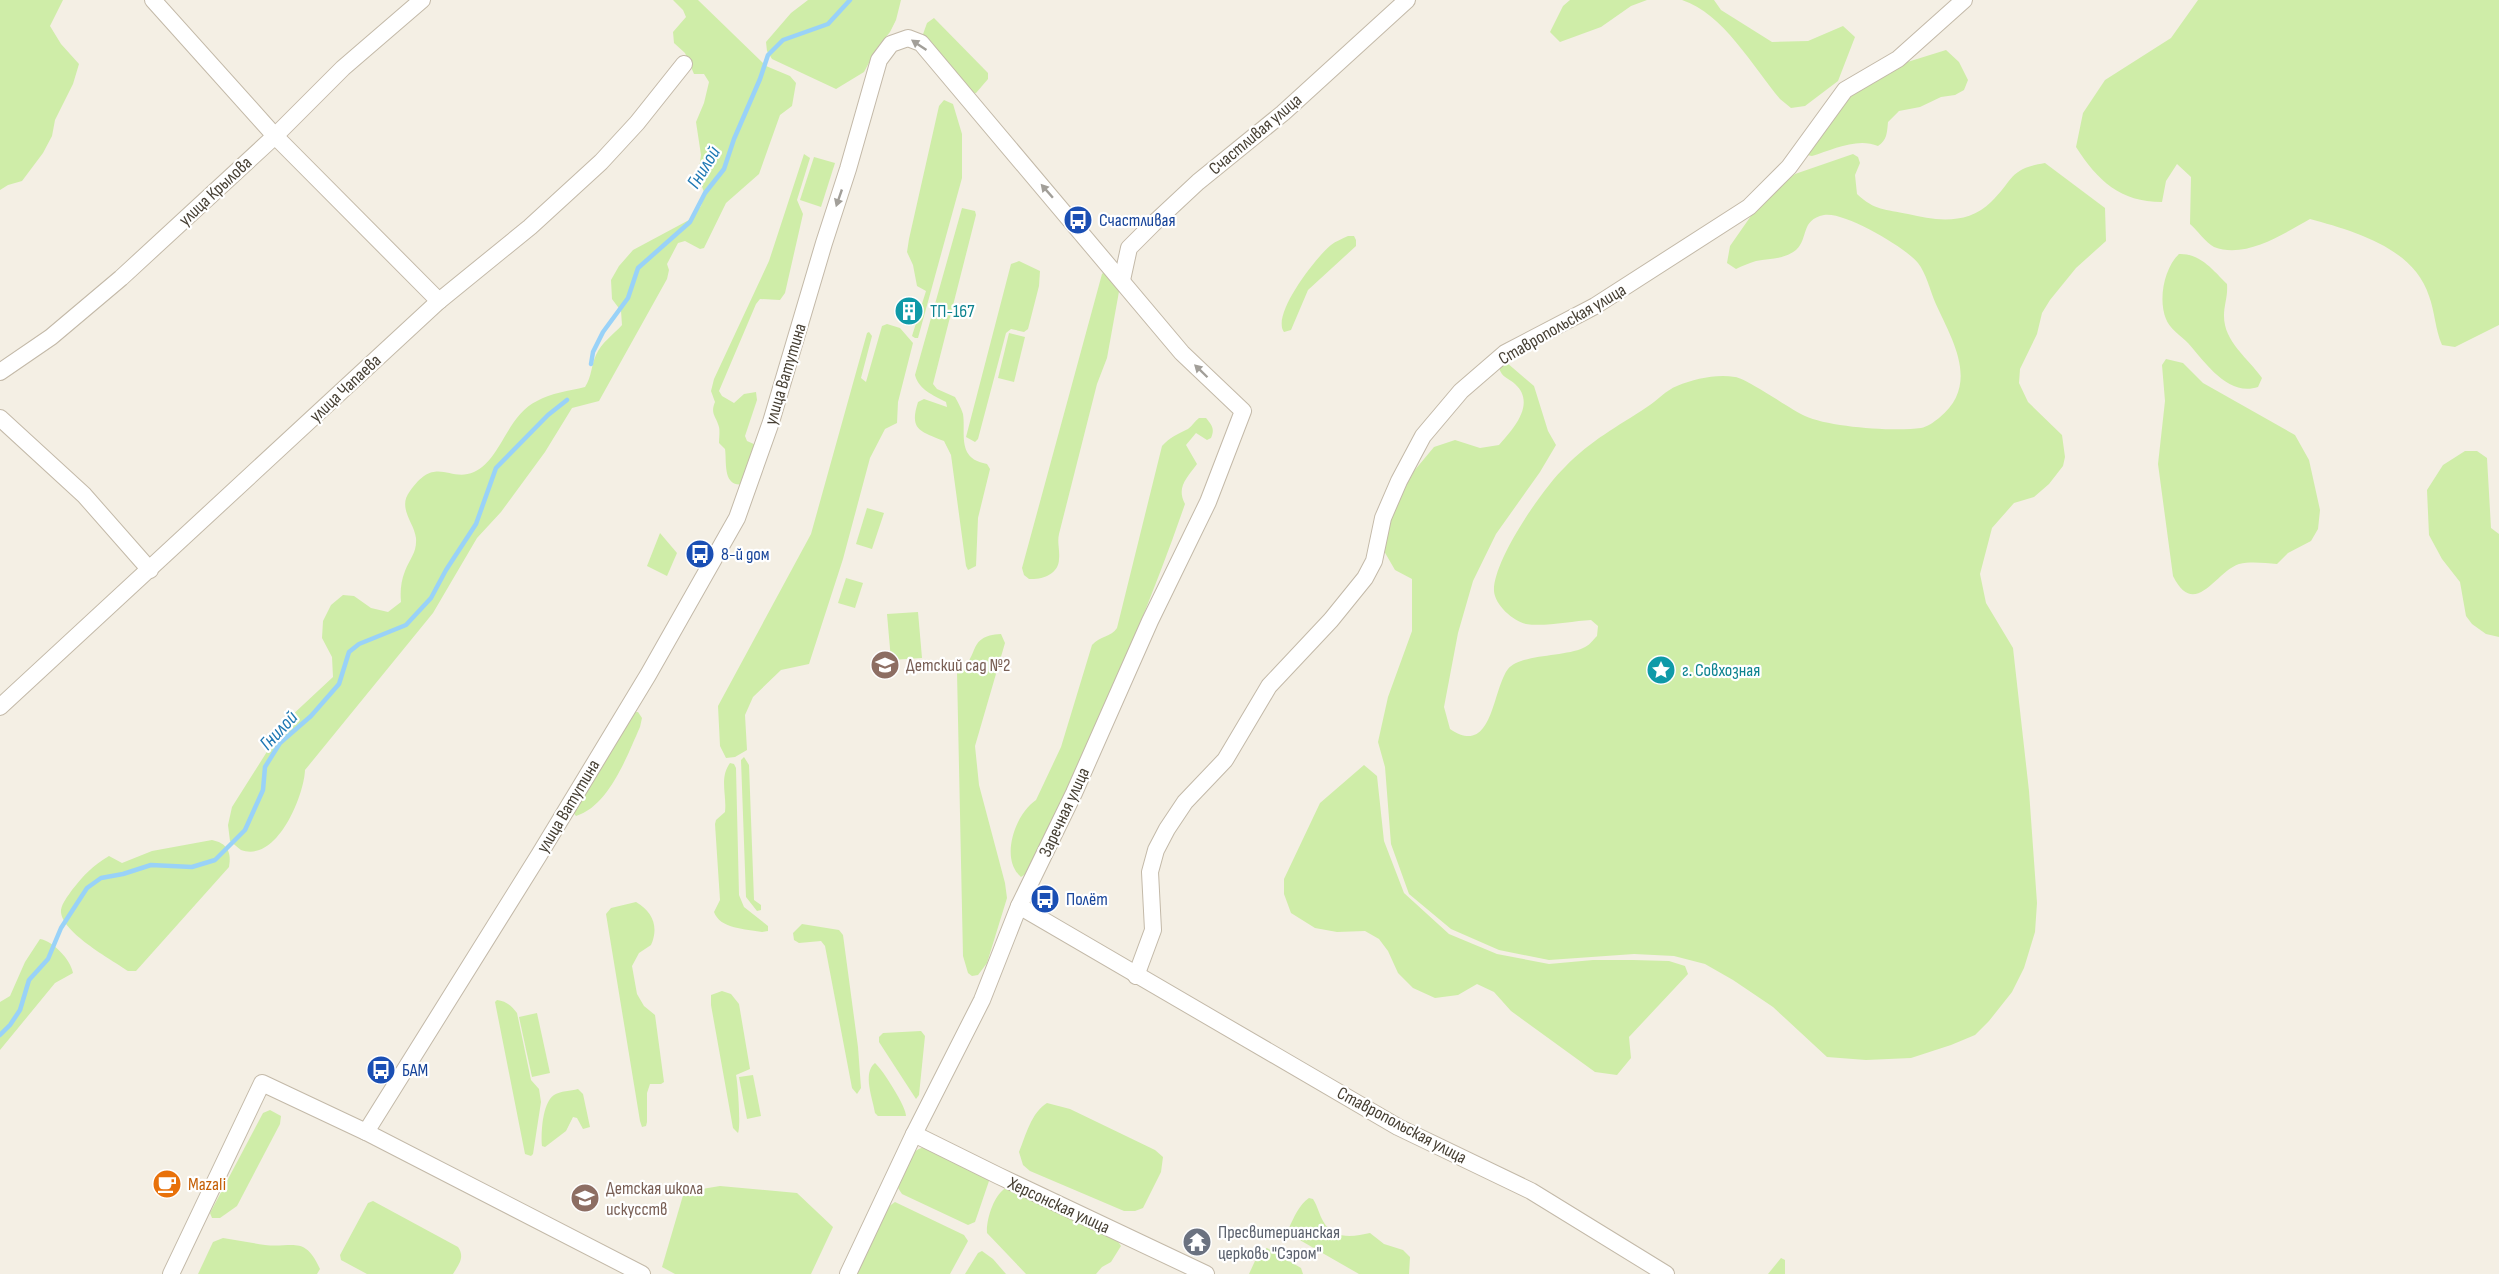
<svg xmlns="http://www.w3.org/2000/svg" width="2499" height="1274" viewBox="0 0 2499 1274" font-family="'Sofia Sans Condensed',sans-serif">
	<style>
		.green { fill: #cfeda8 }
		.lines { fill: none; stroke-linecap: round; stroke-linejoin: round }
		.stream { stroke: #99d2f8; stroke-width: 4.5 }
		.street-casing { stroke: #c3b9a8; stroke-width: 18 }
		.street { stroke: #fff; stroke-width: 16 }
		.oneway { fill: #a29f99 }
		.labels { text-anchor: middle; stroke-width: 4.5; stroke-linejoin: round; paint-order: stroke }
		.street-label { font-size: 18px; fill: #463f33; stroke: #fff }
		.transit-label { font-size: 18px; fill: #164399; stroke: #fff; text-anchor: start }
		.culture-label { font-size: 18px; fill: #0d838f; stroke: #fff; text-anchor: start }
		.education-label { font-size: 18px; fill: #785e54; stroke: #fff; text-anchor: start }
		.food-label { font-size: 18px; fill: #c56008; stroke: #fff; text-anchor: start }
		.worship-label { font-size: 18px; fill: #5b616d; stroke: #fff; text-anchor: start }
		.water-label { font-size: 20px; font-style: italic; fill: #2079b4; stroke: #fff }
	</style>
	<rect width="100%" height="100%" fill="#f4efe4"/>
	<g class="green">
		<path d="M 0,0 L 63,0 L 50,26 L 61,44 L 79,64 L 73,84 L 55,120 L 52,136 L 43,153 L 22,181 L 8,185 L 0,190 Z"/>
		<path d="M 673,0 L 698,0 L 766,66 L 790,76 L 796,83 L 792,106 L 780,115 L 759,174 L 726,203 L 704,248 L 700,249 L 685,241 L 678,243 L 667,264 L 669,270 L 667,279 L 599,401 L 572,408 L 545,452 L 501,512 L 477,538 L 433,613 L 305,770 C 304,796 277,863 241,850 C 238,848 233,843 230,841 L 228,825 L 232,807 L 275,739 L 289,718 L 333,677 L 332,657 L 322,638 L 323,621 L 331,605 L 343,595 L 354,596 L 371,608 L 388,612 L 401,602 C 400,591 401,581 405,571 C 410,558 417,553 416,538 C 414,522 397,508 410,491 C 436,454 449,483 474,472 C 501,460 507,415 537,401 C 551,393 569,391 585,387 C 592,376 591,366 596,355 C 601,343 614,334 622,325 L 621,311 L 612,299 L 611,280 L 619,266 L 633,250 L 689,220 L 701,206 L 704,192 L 698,176 L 701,155 L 696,122 L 704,103 L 709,82 L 704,74 L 694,74 L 685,53 L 674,43 L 673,32 L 686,17 L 683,10 Z"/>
		<path d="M 808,0 L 901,0 L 896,20 L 890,32 L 877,48 L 864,72 L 836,89 L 772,59 L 767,51 L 766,42 L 791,13 Z"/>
		<path d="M 1570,0 L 1647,0 L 1631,6 L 1601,27 L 1560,42 L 1550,32 L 1563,6 Z"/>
		<path d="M 1682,0 L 1714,0 L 1721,10 L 1772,42 L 1808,41 L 1843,26 L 1855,37 L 1838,81 L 1805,106 L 1791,108 L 1780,99 C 1753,67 1723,13 1682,0 Z"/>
		<path d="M 2198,0 L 2499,0 L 2499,325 L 2455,347 L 2442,345 C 2435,329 2435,312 2429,296 C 2414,248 2354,231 2310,219 C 2283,234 2246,259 2214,247 C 2206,243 2197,230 2190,224 L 2191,177 L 2177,164 L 2166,181 L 2162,202 C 2120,202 2098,181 2076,147 L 2083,113 L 2105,80 L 2171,38 Z"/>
		<path d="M 934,18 L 988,73 L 988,79 L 976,93 L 972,94 L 922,37 L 927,23 Z"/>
		<path d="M 1946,50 L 1959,62 L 1968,80 L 1964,90 L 1955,95 L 1941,97 L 1920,107 L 1899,111 L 1888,122 C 1887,133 1887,140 1878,146 C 1857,137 1832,150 1812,156 L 1807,155 L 1847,96 L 1901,64 Z"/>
		<path d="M 944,100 L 953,104 L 962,134 L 962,178 L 918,338 L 915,338 L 912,336 L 926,291 L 917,286 L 913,265 L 907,252 L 909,239 L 939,106 Z"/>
		<path d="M 804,154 L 810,158 L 797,200 L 803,214 L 785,293 L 780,300 L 760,299 L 756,304 L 719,391 L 722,396 L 734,403 L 744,394 L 756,392 L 757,400 L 745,436 L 747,441 L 756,445 L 744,484 C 722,488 727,462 725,449 L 719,443 C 719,439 720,431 719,427 C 716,416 710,414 715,402 L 711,391 L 714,379 L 769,261 Z"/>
		<path d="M 1853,154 L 1858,157 L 1860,163 L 1855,175 L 1857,194 C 1875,211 1885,209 1908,214 C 1936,221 1968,225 1991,202 C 2014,180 2008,169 2045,163 L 2105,208 L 2106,241 L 2076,268 L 2050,300 L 2042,313 L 2037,334 L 2020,369 L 2019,383 L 2028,402 L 2062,435 L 2065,457 L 2063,466 L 2049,484 L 2034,497 L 2014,503 L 1992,528 L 1980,574 L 1986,603 L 2013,648 L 2029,791 L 2037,903 L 2035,932 L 2024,968 L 2012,992 L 1989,1021 L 1975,1035 L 1951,1045 L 1911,1058 L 1866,1060 L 1827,1057 L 1773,1007 L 1733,980 L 1705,964 L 1674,956 L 1634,954 L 1549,960 L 1499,950 L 1451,929 L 1409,894 L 1391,844 L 1385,767 L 1378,742 L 1388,697 L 1412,631 L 1412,579 L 1395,570 L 1384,551 L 1392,512 L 1414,471 L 1434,447 L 1455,440 L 1480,448 L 1499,445 C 1512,430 1537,404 1515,384 C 1509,378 1502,378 1499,368 L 1506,362 L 1534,386 L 1548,431 L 1556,445 L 1540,472 L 1496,534 L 1473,581 L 1458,633 L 1444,707 L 1450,729 C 1493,758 1492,690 1508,669 C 1520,654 1564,657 1583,648 C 1589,646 1593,640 1597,636 L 1598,626 L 1591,620 C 1572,621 1544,627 1526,624 C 1513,621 1495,605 1494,591 C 1493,560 1543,488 1565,467 C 1591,440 1617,427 1647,407 C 1657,401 1666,390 1677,386 C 1695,379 1715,374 1735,377 C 1748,379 1788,408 1805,416 C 1828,427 1895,432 1921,428 C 1927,427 1934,422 1939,418 C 1981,384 1952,340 1935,302 C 1930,290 1926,273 1918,263 C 1905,247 1844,211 1824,215 C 1800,220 1809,238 1796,250 C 1783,260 1770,258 1756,261 C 1749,263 1742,266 1736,269 L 1727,263 L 1730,246 L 1753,213 L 1786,181 L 1795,174 Z"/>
		<path d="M 814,157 L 835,163 L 821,207 L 800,200 Z"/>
		<path d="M 962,208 L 975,211 L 976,215 L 933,384 L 937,389 L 955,397 C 958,402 961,408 963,414 C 966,433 956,459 987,464 L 990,469 L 978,518 L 976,566 L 968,570 L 966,566 L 951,455 L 944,441 C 920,431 909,430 918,402 L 924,399 L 947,407 L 946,402 C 933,395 919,390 915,375 Z"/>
		<path d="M 1348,236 L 1354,236 L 1356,240 L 1356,246 L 1308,290 L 1291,330 L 1284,332 C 1271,315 1316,257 1331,245 C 1336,241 1342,239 1348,236 Z"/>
		<path d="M 2179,254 C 2200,253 2213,270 2227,284 C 2228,297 2224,304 2224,316 C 2224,342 2248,358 2262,378 L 2258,387 C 2228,397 2205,362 2188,343 C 2181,336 2169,328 2166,319 C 2158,300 2164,268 2179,254 Z"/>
		<path d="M 1019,261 L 1040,271 L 1039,286 L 1028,329 L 1024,332 L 1011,329 L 1006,333 L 978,439 L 975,442 L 966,437 L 1011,264 Z"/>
		<path d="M 1106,270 L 1120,286 L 1107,358 L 1097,384 L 1059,534 C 1057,543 1060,550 1059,559 C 1059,574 1042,580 1029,579 L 1024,575 L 1022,568 L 1102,274 Z"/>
		<path d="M 887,324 L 900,328 L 913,343 L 898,402 L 897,423 L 885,429 L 870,458 L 843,559 L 809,664 L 781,670 L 753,697 L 745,715 L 747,750 L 735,757 L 726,758 L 720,746 L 718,706 L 811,534 L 867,333 L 869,332 L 872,336 L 861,378 L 866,382 L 882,326 Z"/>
		<path d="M 1009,333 L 1025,337 L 1014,382 L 998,378 Z"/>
		<path d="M 2166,359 L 2183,363 L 2203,383 L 2295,435 L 2309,460 L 2320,510 L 2318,529 L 2311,541 L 2288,553 L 2277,564 C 2265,563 2251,561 2239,564 C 2215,572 2195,620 2173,576 L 2158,464 L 2165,401 L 2162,365 Z"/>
		<path d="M 1199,418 L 1206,418 C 1212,425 1215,429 1211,438 L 1207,440 L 1196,433 L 1186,445 L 1197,464 C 1187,478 1176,487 1185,504 C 1141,631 1086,753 1027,873 L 1021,877 C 999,858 1016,813 1036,800 L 1061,747 L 1092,645 C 1100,636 1111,637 1117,628 L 1162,446 C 1170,437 1178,434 1188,429 C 1192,426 1195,421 1199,418 Z"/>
		<path d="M 2465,451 L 2477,451 L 2487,458 L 2491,528 L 2499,534 L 2499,637 L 2486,634 L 2472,624 L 2466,616 L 2460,582 L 2442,559 L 2429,535 L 2427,490 L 2443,465 Z"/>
		<path d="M 867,508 L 884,513 L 872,549 L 856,544 Z"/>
		<path d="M 660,533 L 677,553 L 667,576 L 647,566 Z"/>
		<path d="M 846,578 L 863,583 L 855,608 L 838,603 Z"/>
		<path d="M 918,612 L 922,658 L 891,660 L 887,614 Z"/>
		<path d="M 1001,634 L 1005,643 L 975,746 L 979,785 L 1005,883 L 1007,898 L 987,963 L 978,975 L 972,976 L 968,973 L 963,956 L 957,672 C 982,657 965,636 1001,634 Z"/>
		<path d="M 634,712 L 638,712 L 642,718 L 640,727 C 627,756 609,806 576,816 L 571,810 Z"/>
		<path d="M 744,757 L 749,765 L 754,900 L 761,905 L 761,910 L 757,911 L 746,897 L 741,760 Z"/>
		<path d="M 730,763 L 734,764 L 736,768 L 739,895 L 744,907 L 768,926 L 768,931 L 762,932 C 746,929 720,929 714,912 L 720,900 L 715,824 L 716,820 L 725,812 C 727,795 719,778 730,763 Z"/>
		<path d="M 1364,765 L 1377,776 L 1384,841 L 1404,893 L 1449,934 L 1497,954 L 1549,964 L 1593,960 L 1633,960 L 1669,961 L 1685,966 L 1688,974 L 1629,1037 L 1631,1058 L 1617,1075 L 1595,1072 L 1511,1011 L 1494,992 L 1477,984 L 1458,995 L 1435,998 L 1413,988 L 1398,973 L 1388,951 L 1379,939 L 1365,931 L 1337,932 L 1315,928 L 1291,913 L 1284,894 L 1284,879 L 1320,803 Z"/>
		<path d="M 212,840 C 227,843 232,852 229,867 L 136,971 L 128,971 C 112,960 59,931 61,910 C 62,903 68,896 72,890 C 84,875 92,866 109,856 L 122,863 L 152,851 Z"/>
		<path d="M 636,902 C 653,912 659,927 651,945 L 639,953 L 632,966 L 637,994 L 644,1006 L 655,1015 L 664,1082 L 661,1084 L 650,1084 L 647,1093 L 647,1122 L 646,1126 L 642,1127 L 640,1121 L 606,914 L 611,908 Z"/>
		<path d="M 802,924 L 839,930 L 843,935 L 858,1047 L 861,1088 L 857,1094 L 852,1088 L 825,946 L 821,941 L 799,943 L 794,940 L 793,933 Z"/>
		<path d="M 40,939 C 53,941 71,960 73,973 L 55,983 L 0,1050 L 0,1002 L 10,996 L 25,962 Z"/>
		<path d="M 722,991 L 731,994 L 739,1004 L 750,1069 L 736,1075 C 738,1084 741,1127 738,1133 L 733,1128 L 711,1005 L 711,995 Z"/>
		<path d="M 497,1000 C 506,1001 512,1006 517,1013 L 531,1080 L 539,1089 L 541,1102 L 533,1154 L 531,1156 L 525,1154 L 495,1002 Z"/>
		<path d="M 537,1013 L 550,1073 L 532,1077 L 519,1017 Z"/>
		<path d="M 921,1031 L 925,1036 L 919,1095 L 916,1099 L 879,1042 L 879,1037 L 883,1033 Z"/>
		<path d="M 875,1063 C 883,1070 907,1108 906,1116 L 878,1116 L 875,1113 C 873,1099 862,1073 875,1063 Z"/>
		<path d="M 753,1075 L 761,1116 L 747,1119 L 739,1077 Z"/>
		<path d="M 578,1089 L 583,1094 L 590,1127 L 583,1129 L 577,1118 L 573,1117 L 566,1131 L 545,1147 L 542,1146 C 541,1134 542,1103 554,1095 C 560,1091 571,1091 578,1089 Z"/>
		<path d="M 1047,1103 L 1070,1109 L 1155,1150 L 1163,1157 L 1161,1172 L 1143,1208 L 1135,1211 L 1124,1211 L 1030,1171 L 1023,1165 L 1019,1152 C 1026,1135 1031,1113 1047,1103 Z"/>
		<path d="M 270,1110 L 281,1116 L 280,1124 L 237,1206 L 220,1218 L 212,1218 L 210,1213 L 263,1113 Z"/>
		<path d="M 925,1147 L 985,1175 L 989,1181 L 975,1222 L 968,1225 L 902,1194 L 898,1188 C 904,1173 907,1150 925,1147 Z"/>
		<path d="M 720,1186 L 797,1193 L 833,1227 L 811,1274 L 675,1274 L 662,1267 L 684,1192 Z"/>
		<path d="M 1006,1188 L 1117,1240 L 1121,1246 L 1111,1262 L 1102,1267 L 1096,1274 L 1026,1274 L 987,1233 C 986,1220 994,1194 1006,1188 Z"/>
		<path d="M 1309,1198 L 1313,1199 C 1318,1207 1319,1214 1323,1221 C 1333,1240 1353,1237 1370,1233 L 1384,1244 L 1403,1250 L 1410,1257 L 1409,1274 L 1359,1274 L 1291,1235 L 1289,1228 C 1294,1217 1299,1205 1309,1198 Z"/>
		<path d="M 373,1201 L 458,1247 C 465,1257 459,1264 453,1274 L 367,1274 L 341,1260 L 340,1255 L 368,1203 Z"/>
		<path d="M 895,1202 L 964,1235 L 968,1241 L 950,1274 L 856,1274 L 888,1207 Z"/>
		<path d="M 223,1238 C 237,1240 251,1243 265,1245 C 293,1248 305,1235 320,1269 L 317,1274 L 198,1274 L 213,1242 Z"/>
		<path d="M 1267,1248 L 1301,1268 L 1303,1274 L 1249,1274 L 1260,1250 Z"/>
		<path d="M 982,1251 L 993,1259 L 1006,1274 L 965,1274 L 978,1253 Z"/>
		<path d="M 1781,1258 L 1785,1260 L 1785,1274 L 1768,1274 Z"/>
	</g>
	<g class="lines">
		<g class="stream">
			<path d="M 591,364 L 593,352 L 603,332 L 628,298 L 638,268 L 690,222 L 705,193 L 724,169 L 734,139 L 760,79 L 768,55 L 783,40 L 828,24 L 850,0"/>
			<path d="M 0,1035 L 10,1025 L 20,1010 L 29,980 L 48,959 L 61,928 L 87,888 L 101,878 L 123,874 L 151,865 L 192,867 L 215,860 L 245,830 L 263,790 L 265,767 L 280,743 L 311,716 L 339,684 L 349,652 L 359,644 L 406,625 L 431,598 L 446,570 L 476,524 L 496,468 L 548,415 L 567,400"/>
		</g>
		<g class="street-casing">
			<g id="street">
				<path d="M 153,0 L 275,136 L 439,301"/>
				<path d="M 1122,280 L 1129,248 L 1153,224 L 1198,182 L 1283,113 L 1407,0"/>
				<path d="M 0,372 L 51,337 L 121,278 L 275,136 L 343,68 L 422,0"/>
				<path d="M 0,418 L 84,495 L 150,570"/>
				<path d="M 0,707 L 439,301 L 530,227 L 601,162 L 637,123 L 684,64"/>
				<path d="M 1019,906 L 1398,1127 L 1531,1191 L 1666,1274"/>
				<path d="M 1136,976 L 1153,930 L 1150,872 L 1156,850 L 1167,829 L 1185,802 L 1225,760 L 1269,686 L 1331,620 L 1365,578 L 1374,561 L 1383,518 L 1399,481 L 1423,436 L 1461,391 L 1505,353 L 1595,306 L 1749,207 L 1789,167 L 1845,90 L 1898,59 L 1964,0"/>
				<path d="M 366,1132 L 539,855 L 648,675 L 737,518 L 771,422 L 824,243 L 848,169 L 879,60 L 891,44 L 908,38 L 921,43 L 1182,353 L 1243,411 L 1208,502 L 1150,621 L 1074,793 L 1019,906 L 982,1000 L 914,1134 L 848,1274"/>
				<path d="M 914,1134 L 999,1176 L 1206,1274"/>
				<path d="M 171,1274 L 262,1083 L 366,1132 L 642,1274"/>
			</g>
		</g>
		<use href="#street" class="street"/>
	</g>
	<defs><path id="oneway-solid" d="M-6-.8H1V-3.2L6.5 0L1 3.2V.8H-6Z" transform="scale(1.5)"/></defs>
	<g class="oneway">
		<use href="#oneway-solid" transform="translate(919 45) rotate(-146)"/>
		<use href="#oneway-solid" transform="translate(1047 191) rotate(-131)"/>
		<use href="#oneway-solid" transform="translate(839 198) rotate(109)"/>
		<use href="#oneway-solid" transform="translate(1201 371) rotate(-136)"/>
	</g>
	<defs>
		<g id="bus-disc" transform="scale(1.5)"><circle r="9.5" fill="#1a4fb4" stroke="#fff"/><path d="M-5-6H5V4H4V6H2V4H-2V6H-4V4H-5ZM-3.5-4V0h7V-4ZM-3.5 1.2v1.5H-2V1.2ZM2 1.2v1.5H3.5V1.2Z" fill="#fff"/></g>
		<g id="building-disc" transform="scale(1.5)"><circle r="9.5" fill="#0f9aa8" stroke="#fff"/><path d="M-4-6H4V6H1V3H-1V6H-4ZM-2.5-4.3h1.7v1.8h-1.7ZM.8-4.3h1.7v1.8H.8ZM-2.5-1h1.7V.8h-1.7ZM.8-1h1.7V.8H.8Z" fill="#fff"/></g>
		<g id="school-disc" transform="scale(1.5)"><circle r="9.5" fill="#8d6e63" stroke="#fff"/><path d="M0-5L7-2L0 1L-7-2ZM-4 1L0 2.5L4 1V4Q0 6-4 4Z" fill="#fff"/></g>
		<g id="sight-disc" transform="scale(1.5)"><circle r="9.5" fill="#0f9aa8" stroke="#fff"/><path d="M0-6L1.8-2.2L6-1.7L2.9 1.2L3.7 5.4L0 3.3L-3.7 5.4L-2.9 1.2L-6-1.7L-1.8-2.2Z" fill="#fff"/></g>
		<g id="cafe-disc" transform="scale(1.5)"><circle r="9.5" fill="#e8710a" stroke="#fff"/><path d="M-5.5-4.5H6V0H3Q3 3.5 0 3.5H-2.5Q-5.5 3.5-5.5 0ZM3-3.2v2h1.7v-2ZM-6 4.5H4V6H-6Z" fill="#fff"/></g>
		<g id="temple-disc" transform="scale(1.5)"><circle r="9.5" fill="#6b7280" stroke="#fff"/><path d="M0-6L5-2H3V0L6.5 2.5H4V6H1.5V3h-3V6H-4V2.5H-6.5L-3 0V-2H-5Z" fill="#fff"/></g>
	</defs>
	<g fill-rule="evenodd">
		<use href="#bus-disc" x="1078" y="220"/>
		<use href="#building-disc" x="909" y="311"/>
		<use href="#bus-disc" x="700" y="554"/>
		<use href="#school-disc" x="885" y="665"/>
		<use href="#sight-disc" x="1661" y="670"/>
		<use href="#bus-disc" x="1045" y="899"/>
		<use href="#bus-disc" x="381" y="1070"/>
		<use href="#cafe-disc" x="167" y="1184"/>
		<use href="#school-disc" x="585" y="1198"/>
		<use href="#temple-disc" x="1197" y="1242"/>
	</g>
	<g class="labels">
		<g class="street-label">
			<text transform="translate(1255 134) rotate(-40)" y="6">Счастливая улица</text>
			<text transform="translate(215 191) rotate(-43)" y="6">улица Крылова</text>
			<text transform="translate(1562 324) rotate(-30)" y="6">Ставропольская улица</text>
			<text transform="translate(785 374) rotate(-73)" y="6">улица Ватутина</text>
			<text transform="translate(345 388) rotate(-43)" y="6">улица Чапаева</text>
			<text transform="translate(568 806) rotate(-59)" y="6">улица Ватутина</text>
			<text transform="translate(1064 812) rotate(-65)" y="6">Заречная улица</text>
			<text transform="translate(1402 1125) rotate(28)" y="6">Ставропольская улица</text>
			<text transform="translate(1059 1205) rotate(25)" y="6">Херсонская улица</text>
		</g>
		<g class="transit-label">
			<text x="1099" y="226">Счастливая</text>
			<text x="721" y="560">8-й дом</text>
			<text x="1066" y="905">Полёт</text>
			<text x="402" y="1076">БАМ</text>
		</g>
		<g class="culture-label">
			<text x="930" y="317">ТП-167</text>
			<text x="1682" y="676">г. Совхозная</text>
		</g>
		<g class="education-label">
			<text x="906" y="671">Детский сад №2</text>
			<text x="606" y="1194">Детская школа<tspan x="606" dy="21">искусств</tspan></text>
		</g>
		<g class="food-label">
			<text x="188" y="1190">Mazali</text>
		</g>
		<g class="worship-label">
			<text x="1218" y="1238">Пресвитерианская<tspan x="1218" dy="21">церковь "Сэром"</tspan></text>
		</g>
		<g class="water-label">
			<text transform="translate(703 167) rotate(-59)" y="7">Гнилой</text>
			<text transform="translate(278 730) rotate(-47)" y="7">Гнилой</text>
		</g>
	</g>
</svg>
